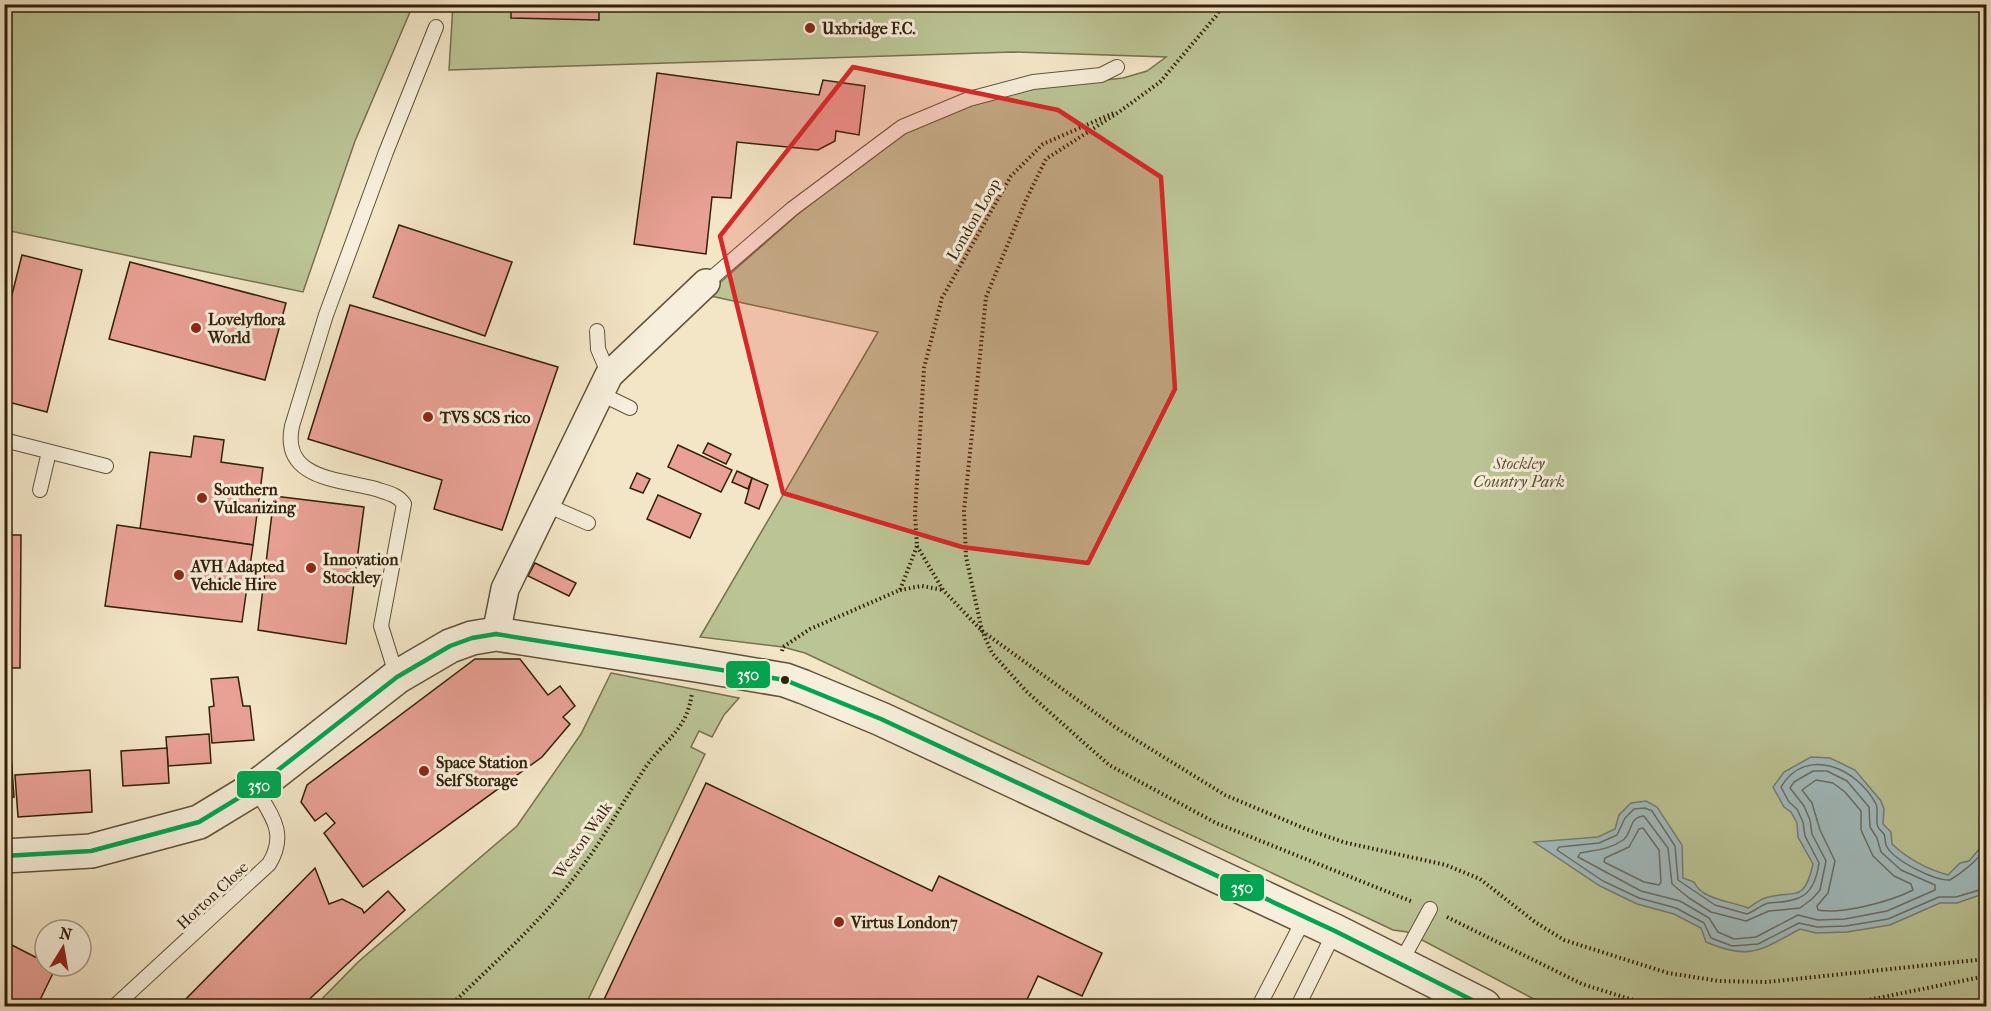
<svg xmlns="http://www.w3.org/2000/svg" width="1991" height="1011" viewBox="0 0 1991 1011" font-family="'IM FELL French Canon',serif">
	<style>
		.green { fill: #bbc495; stroke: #76724e; stroke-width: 1.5 }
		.water { fill: #a1bcc0; stroke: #757e76; stroke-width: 1.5 }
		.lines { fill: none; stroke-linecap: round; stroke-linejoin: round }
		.shore { stroke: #6a6e64; stroke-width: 1.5 }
		.building { fill: #e9a195; stroke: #322008; stroke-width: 1.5 }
		.service-casing { stroke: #625238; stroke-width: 16 }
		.minor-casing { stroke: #625238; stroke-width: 30 }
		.tertiary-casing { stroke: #625238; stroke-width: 36 }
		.path { stroke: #322008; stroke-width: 4; stroke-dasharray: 1.5 3; stroke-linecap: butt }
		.service { stroke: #f7efdb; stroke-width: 14 }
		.minor { stroke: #f7efdb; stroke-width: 27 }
		.tertiary { stroke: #f7efdb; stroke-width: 33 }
		.bus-1-casing { stroke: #f7efdb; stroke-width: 9 }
		.bus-1 { stroke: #00a651; stroke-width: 4.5 }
		.marked { fill: #d62828; fill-opacity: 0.2; stroke: #d62828; stroke-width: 4.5; stroke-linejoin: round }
		.poi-dot { fill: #8f2418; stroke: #f7efdb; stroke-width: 2 }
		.bus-dot { fill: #322008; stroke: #f7efdb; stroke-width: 2 }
		.labels { text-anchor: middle; stroke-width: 6; stroke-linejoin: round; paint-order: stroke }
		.poi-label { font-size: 16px; font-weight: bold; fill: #322008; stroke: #f7efdb; text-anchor: start }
		.street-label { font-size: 16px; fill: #322008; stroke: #f7efdb }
		.park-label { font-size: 16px; font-style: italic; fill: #5b5132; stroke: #f7efdb }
		.line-badge { stroke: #f7efdb; stroke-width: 2 }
		.badge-label { font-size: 16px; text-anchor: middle; font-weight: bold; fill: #fff }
	</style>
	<rect width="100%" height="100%" fill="#f3e6c7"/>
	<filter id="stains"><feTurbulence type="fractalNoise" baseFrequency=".00333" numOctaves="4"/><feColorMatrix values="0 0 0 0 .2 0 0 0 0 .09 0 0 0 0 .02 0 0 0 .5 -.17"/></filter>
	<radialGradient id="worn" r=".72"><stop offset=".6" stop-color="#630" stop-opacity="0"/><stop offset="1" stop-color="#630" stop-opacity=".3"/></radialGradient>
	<g class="green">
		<path d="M 5,4 L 413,5 L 355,141 L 303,292 L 5,230 Z"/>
		<path d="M 453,4 L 1986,5 L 1986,1006 L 1547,1006 L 1407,932 L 1393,930 L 805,653 L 783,647 L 700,637 L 878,332 L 706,295 L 798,214 L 904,130 L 973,105 L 1034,88 L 1123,78 L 1147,71 L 1166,57 L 1013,52 L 449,70 Z"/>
		<path d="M 611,673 L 739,698 L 724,715 L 712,737 L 699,731 L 691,747 L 705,754 L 585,1006 L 315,1006 L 358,962 L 517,826 L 581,734 Z"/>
	</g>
	<path class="water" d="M 1811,757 L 1830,758 L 1855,770 L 1881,801 L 1884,809 L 1883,824 L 1891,832 L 1892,844 C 1908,859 1927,869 1948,875 L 1960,863 L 1969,861 L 1986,841 L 1986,893 L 1957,903 L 1940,903 L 1890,925 L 1847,932 L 1816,933 L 1800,929 C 1761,950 1750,961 1706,942 L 1701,928 L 1674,914 L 1637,904 L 1600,886 L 1534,842 L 1598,837 L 1615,829 L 1619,815 L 1631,803 L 1646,801 L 1657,807 L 1682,845 L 1683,878 L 1694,882 C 1702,900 1731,901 1748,908 C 1753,905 1759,900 1765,898 C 1794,889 1804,905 1813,864 L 1798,837 L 1797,823 L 1791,812 L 1784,807 L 1773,787 L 1784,772 Z"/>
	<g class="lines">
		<g class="shore">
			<path d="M 1813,771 L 1827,771 L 1847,781 L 1869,807 L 1870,827 L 1877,838 L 1881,852 L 1901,870 L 1935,885 L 1935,890 L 1887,911 L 1845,919 L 1818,920 L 1798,915 L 1756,937 L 1734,939 L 1718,932 L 1709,918 L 1680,901 L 1641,891 L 1578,857 L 1580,853 C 1595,850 1609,850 1623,840 C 1633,833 1628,817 1644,816 L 1668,848 L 1672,884 L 1689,898 L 1711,912 L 1746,921 L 1769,911 L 1800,908 L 1812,899 L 1820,890 L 1826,861 L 1812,834 L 1810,820 L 1804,806 L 1790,788 L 1794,782 Z"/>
			<path d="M 1816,780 L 1833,783 L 1845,792 L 1861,811 L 1861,830 L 1873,856 L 1894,876 L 1911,884 L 1913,890 C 1892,901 1841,915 1818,910 L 1817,906 L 1828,893 L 1835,861 L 1820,830 L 1812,803 L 1802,790 Z"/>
			<path d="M 1643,828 L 1659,850 L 1661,882 L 1659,885 L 1644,882 L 1604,862 L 1605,858 L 1629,847 L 1639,829 Z"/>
			<path d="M 1986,850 C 1974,862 1965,871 1950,880 C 1935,881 1895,861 1887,847 C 1884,843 1886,838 1884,834 C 1881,830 1880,831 1878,827 C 1875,820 1879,811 1876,804 C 1857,768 1806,745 1781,787 L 1789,802 L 1797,809 L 1803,822 L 1805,836 L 1819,863 C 1814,897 1801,901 1769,903 C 1762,904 1755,911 1747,914 L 1715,905 L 1678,880 L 1675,846 L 1652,811 L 1645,808 L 1634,809 L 1625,818 L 1617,835 L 1599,843 L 1559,847 L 1557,850 L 1603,881 L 1639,898 L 1676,908 L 1704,923 L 1711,938 L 1732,946 L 1758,944 L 1799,923 L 1817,927 L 1846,926 L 1888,919 L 1939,897 L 1956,897 L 1986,888"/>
		</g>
	</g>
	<g class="building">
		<path d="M 511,4 L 599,4 L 599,20 L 511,18 Z"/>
		<path d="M 657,73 L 819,95 L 823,80 L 865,86 L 859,135 L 836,131 L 835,141 L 818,150 L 737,142 L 731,198 L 712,197 L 706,254 L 634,244 Z"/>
		<path d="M 399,225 L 512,262 L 485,336 L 373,297 Z"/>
		<path d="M 22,255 L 82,270 L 47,412 L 4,401 L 4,326 Z"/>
		<path d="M 130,262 L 286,303 L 265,380 L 109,339 Z"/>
		<path d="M 350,305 L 558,367 L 502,530 L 434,509 L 442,480 L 308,439 Z"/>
		<path d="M 194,436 L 224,440 L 221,462 L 263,468 L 253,545 L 140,529 L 150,452 L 191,457 Z"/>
		<path d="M 708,443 L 731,454 L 726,464 L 703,453 Z"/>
		<path d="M 678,445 L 732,470 L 721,492 L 668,467 Z"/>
		<path d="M 737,471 L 752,478 L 748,489 L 732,482 Z"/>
		<path d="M 637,473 L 650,479 L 643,493 L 630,488 Z"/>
		<path d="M 752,478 L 768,485 L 759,509 L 745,503 Z"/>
		<path d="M 658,495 L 701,514 L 690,538 L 647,519 Z"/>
		<path d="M 274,496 L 364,507 L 346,644 L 258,630 Z"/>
		<path d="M 117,525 L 253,545 L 242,622 L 105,606 Z"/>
		<path d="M 4,535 L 21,535 L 20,668 L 4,668 Z"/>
		<path d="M 535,563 L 576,583 L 569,596 L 528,576 Z"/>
		<path d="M 475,659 L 520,659 L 548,695 L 560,686 L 575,706 L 563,717 L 570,724 L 542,757 L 363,887 L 324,833 L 335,823 L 326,813 L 315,821 L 301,802 L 307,785 Z"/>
		<path d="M 238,677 L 243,706 L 250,706 L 254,740 L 212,743 L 209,707 L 214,706 L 211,679 Z"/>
		<path d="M 209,734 L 211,763 L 168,766 L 166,737 Z"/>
		<path d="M 167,748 L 169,783 L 123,786 L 121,751 Z"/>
		<path d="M 11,755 L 14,797 L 4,798 L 4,756 Z"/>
		<path d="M 90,770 L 92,812 L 18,817 L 15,775 Z"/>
		<path d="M 706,783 L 932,891 L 939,876 L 1102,953 L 1082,996 L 1038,976 L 1024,1006 L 601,1006 Z"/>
		<path d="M 315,868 L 329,904 L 342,899 L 362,909 L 364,913 L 388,891 L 405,910 L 302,1006 L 179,1006 Z"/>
		<path d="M 4,941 L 45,962 L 45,966 L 56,967 L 37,1006 L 4,1006 Z"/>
	</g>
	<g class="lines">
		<g class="service-casing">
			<g id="service">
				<path d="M 706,283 L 792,209 L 902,127 L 969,99 L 1033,82 L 1101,75 L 1117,67"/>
				<path d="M 597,331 L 598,349 L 609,375"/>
				<path d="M 599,393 L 630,408"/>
				<path d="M 4,440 L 106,466"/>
				<path d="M 40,490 L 49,452"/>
				<path d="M 544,504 L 588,523"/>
				<path d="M 397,677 L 381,626 L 404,504 C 397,494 387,493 376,489 C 338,479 281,479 292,426 L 326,315 L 386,152 L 436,27"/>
				<path d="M 1401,962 L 1430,909"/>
				<path d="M 115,1006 L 269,864 C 288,833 271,815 255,788"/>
				<path d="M 1259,1006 L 1305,917"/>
				<path d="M 1298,1006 L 1335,931"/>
			</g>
		</g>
		<g class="minor-casing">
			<path id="minor" d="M 496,634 L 505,589 L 609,375 L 706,283"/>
		</g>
		<g class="tertiary-casing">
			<path id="tertiary" d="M 4,856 L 91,851 L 199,822 L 255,788 L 397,677 L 450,646 L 472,638 L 496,634 L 696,665 L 785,680 L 804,687 L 881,719 L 1335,931 L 1484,1006"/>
		</g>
		<g class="path">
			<path d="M 1223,4 L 1216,16 L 1160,82 L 1119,112 L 1046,159 L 1026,200 L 986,297 L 964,511 L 966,557 L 982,631 L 992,653 L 1026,691 L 1109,765 L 1216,823 L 1413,902"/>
			<path d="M 917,546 L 943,590 L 982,631 L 1115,727 L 1225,795 L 1306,829 L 1343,842 L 1446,865 L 1480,879 L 1535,922 L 1564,940 L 1668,973 L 1719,981 L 1767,982 L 1986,959"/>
			<path d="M 900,590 L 922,586 L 943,590"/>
			<path d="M 782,651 L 783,647 L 810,629 L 900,590 L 917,546 L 915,514 L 924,368 L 942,298 L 1011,176 L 1043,144 L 1116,112"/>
			<path d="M 1447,917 L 1582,984 L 1652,1006"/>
			<path d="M 450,1006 C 497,960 549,915 587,860 C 608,831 625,798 645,768 C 664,740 688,730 692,692"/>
			<path d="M 1839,1006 L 1986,976"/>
		</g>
		<use href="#service" class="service"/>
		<use href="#minor" class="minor"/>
		<use href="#tertiary" class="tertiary"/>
		<g class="bus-1-casing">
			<path id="bus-1" d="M 4,856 L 91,851 L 199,822 L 255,788 L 397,677 L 450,646 L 472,638 L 496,634 L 785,680 L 881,719 L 1335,931 L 1484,1006"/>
		</g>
		<use href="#bus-1" class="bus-1"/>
	</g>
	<path class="marked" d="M 853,67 L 1058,110 L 1161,177 L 1175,389 L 1088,563 L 962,547 L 783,493 L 720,236 Z"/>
	<g class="poi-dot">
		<circle cx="810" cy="28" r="6"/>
		<circle cx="196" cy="328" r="6"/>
		<circle cx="428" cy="417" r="6"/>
		<circle cx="202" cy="498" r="6"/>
		<circle cx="311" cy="568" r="6"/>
		<circle cx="179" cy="575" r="6"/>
		<circle cx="424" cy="771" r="6"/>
		<circle cx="839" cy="922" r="6"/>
	</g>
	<circle class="bus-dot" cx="785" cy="680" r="5"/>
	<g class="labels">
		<g class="poi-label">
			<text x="822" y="34">Uxbridge F.C.</text>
			<text x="208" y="325">Lovelyflora<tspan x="208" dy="18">World</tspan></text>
			<text x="440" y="423">TVS SCS rico</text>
			<text x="214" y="495">Southern<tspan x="214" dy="18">Vulcanizing</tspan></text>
			<text x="323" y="565">Innovation<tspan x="323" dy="18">Stockley</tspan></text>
			<text x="191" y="572">AVH Adapted<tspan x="191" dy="18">Vehicle Hire</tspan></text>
			<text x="436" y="768">Space Station<tspan x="436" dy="18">Self Storage</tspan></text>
			<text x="851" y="928">Virtus London7</text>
		</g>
		<g class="street-label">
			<text transform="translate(973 219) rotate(-60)" y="6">London Loop</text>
			<text transform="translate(582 840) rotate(-55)" y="6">Weston Walk</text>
			<text transform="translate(212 895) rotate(-43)" y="6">Horton Close</text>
		</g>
		<g class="park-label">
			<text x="1519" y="469">Stockley<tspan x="1519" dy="18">Country Park</tspan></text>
		</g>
	</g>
	<g class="line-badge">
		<rect x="725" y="660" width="46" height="29" rx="6" fill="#00a651"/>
		<rect x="236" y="770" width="46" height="29" rx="6" fill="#00a651"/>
		<rect x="1219" y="873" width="46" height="29" rx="6" fill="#00a651"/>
	</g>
	<g class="badge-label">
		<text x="748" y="680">350</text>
		<text x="259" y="791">350</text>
		<text x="1242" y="893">350</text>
	</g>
	<rect width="1991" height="1011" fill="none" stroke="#f3e6c7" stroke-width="24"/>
	<rect x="6" y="6" width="1979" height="999" fill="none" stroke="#322008" stroke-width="3"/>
	<rect x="12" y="12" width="1967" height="987" fill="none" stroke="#322008" stroke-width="1.5"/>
	<g transform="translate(63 948) rotate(11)"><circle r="28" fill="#f7efdb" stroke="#a89c87" stroke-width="1.5"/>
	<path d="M0-4.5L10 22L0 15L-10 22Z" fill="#8f2418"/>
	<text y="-9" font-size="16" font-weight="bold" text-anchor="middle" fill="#322008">N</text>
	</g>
	<rect width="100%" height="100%" filter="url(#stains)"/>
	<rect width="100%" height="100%" fill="url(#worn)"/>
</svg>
